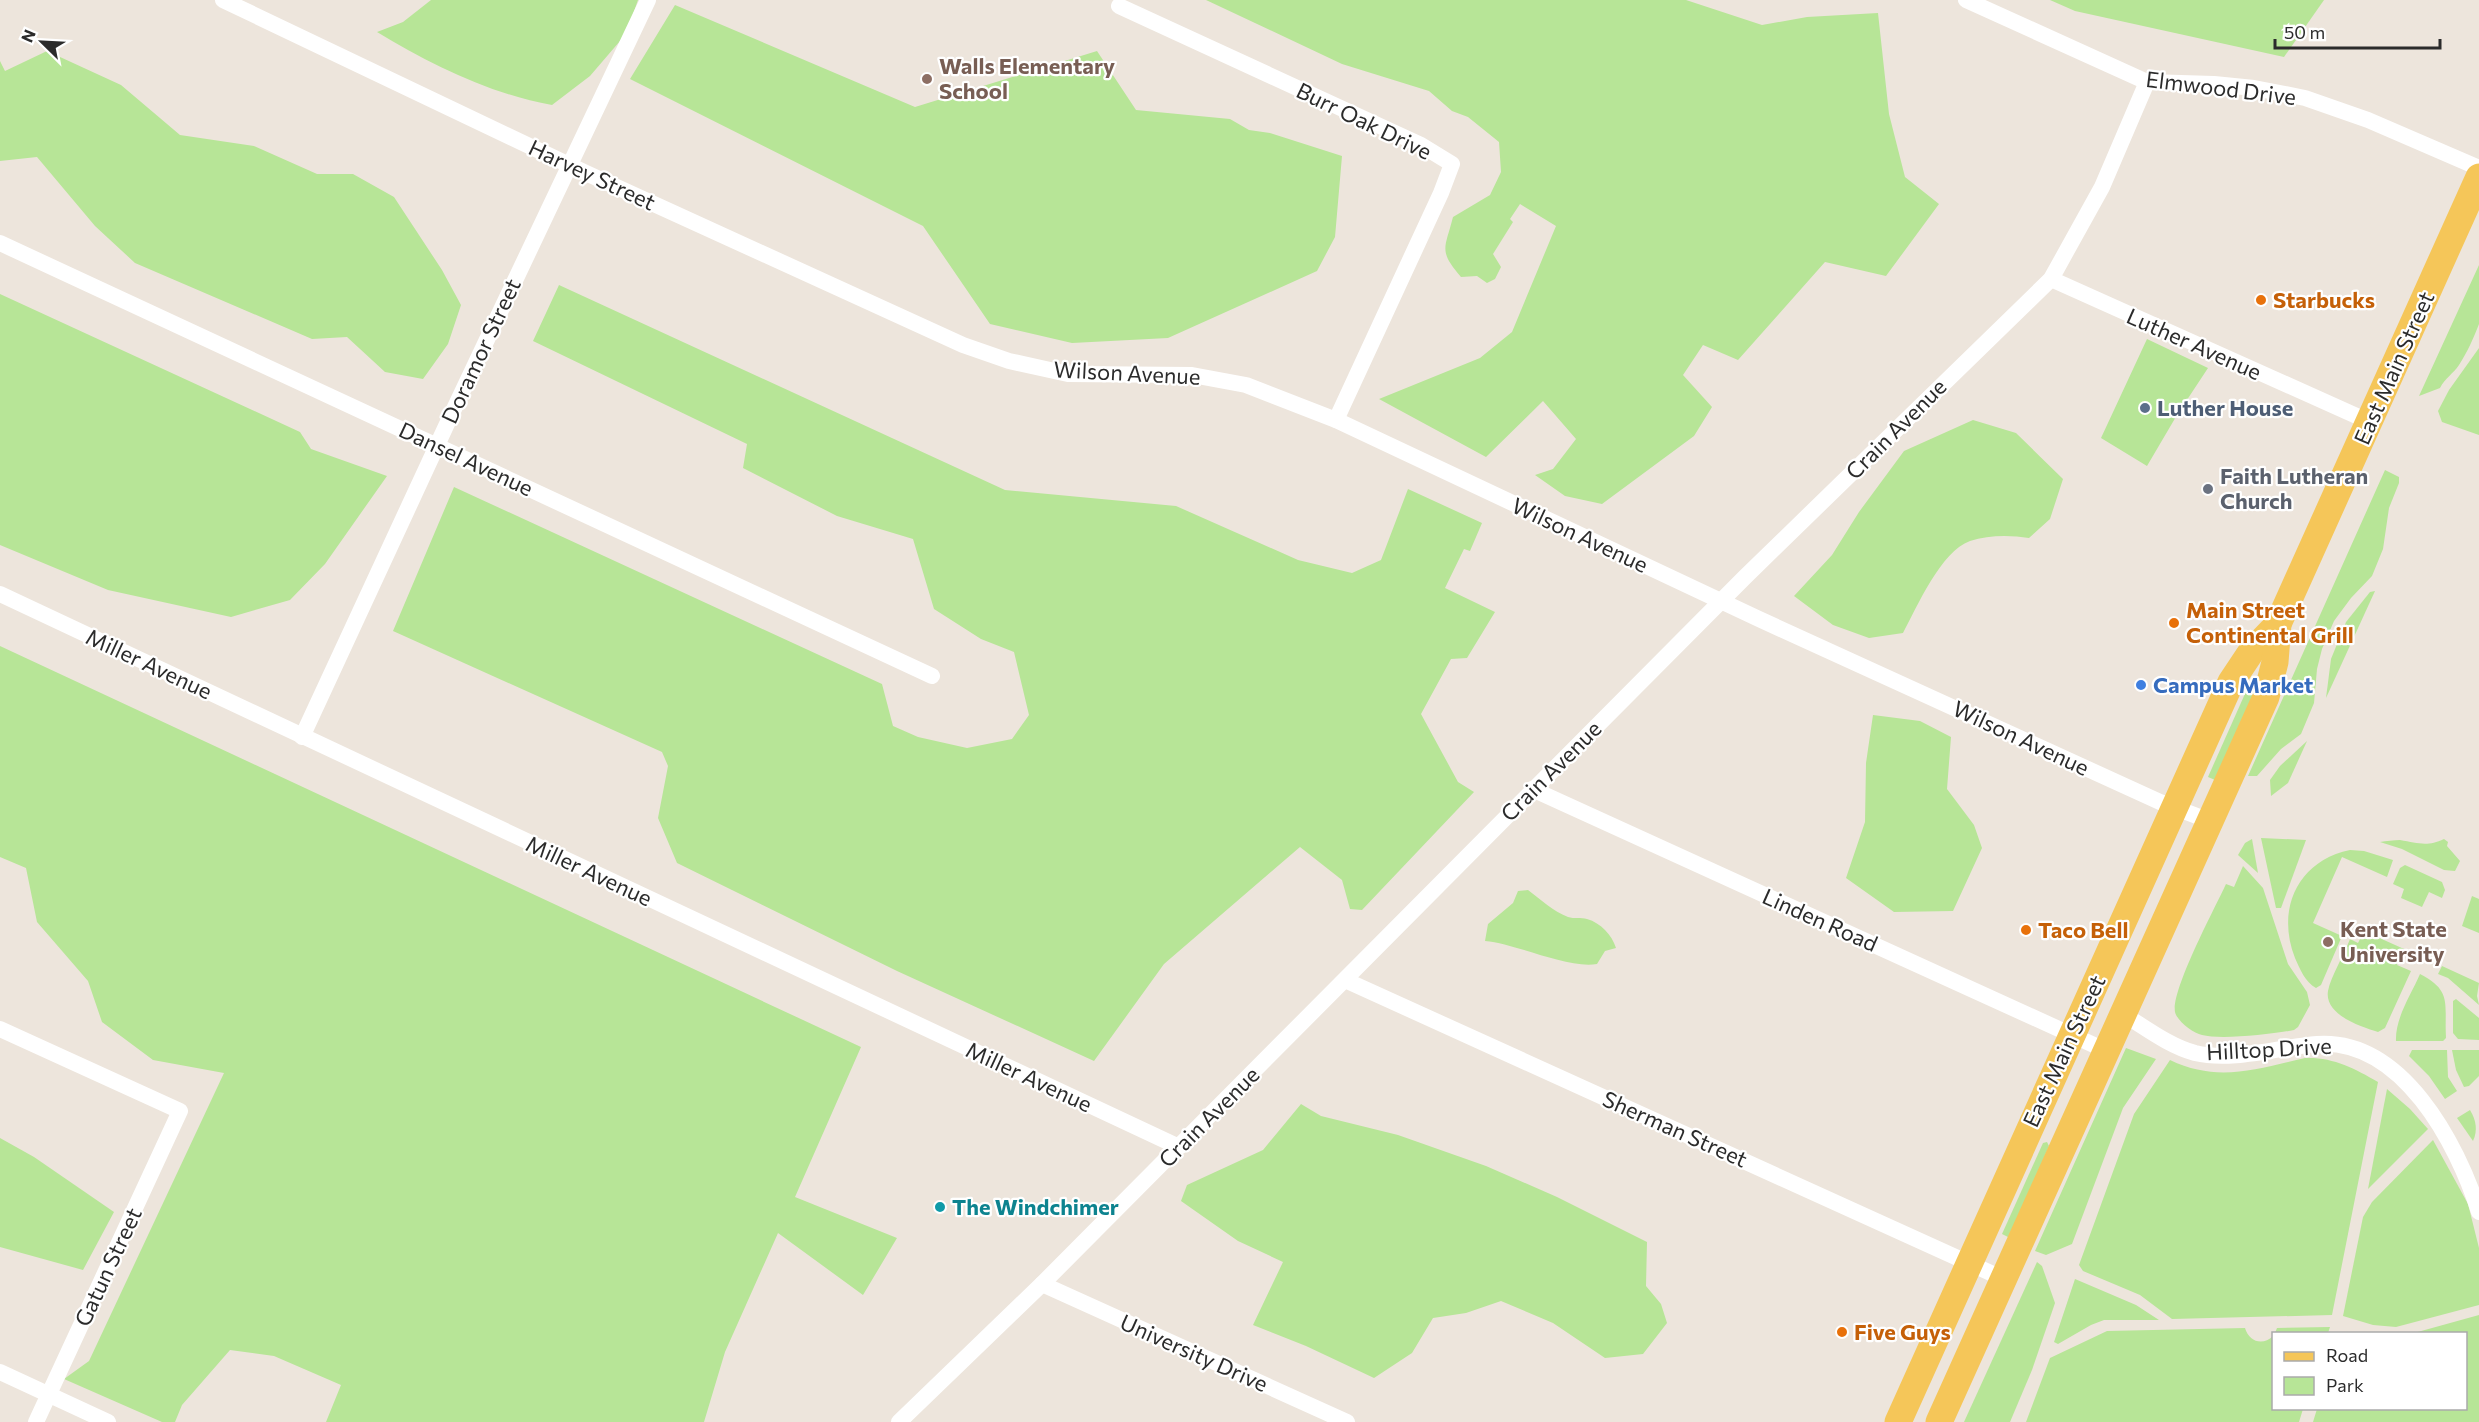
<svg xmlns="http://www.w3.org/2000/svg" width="2479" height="1422" viewBox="0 0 2479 1422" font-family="Commissioner,sans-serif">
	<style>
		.green { fill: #b7e597 }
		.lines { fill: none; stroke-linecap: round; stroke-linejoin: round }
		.minor { stroke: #fff; stroke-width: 16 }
		.primary { stroke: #f5c659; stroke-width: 27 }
		.education-dot { fill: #8d6e63; stroke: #fff; stroke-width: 2 }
		.food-dot { fill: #e8710a; stroke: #fff; stroke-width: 2 }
		.service-dot { fill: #5c6f8a; stroke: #fff; stroke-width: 2 }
		.worship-dot { fill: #6b7280; stroke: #fff; stroke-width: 2 }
		.shop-dot { fill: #3f7fe0; stroke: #fff; stroke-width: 2 }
		.culture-dot { fill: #0f9aa8; stroke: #fff; stroke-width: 2 }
		.labels { text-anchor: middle; stroke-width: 4.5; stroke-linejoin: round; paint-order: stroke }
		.education-label { font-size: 22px; font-weight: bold; fill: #785e54; stroke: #fff; text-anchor: start }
		.street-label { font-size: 22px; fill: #2b2b2b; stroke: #fff }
		.food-label { font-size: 22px; font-weight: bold; fill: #c56008; stroke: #fff; text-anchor: start }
		.service-label { font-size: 22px; font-weight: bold; fill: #4e5e75; stroke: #fff; text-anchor: start }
		.worship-label { font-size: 22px; font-weight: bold; fill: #5b616d; stroke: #fff; text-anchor: start }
		.shop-label { font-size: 22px; font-weight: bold; fill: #366cbe; stroke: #fff; text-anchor: start }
		.culture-label { font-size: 22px; font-weight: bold; fill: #0d838f; stroke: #fff; text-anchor: start }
	</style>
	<rect width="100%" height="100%" fill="#ede5dc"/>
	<g class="green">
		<path d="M 431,0 L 638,0 L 626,34 L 590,76 L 552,105 C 490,94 430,64 377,32 L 403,22 Z"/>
		<path d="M 1206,0 L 1686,0 L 1762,25 L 1807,17 L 1878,13 L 1889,114 L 1905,177 L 1939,204 L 1886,276 L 1825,262 L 1738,360 L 1703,345 L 1683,375 L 1712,407 L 1694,436 L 1602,504 L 1565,496 L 1535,475 L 1553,469 L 1576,439 L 1543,401 L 1486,457 L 1379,399 L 1480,358 L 1512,332 L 1556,226 L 1520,204 L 1510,219 L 1513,222 L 1493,254 L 1501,267 L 1495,279 L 1487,283 L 1477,276 L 1461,277 C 1438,250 1445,249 1453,217 L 1490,195 L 1501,172 L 1499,142 L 1468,117 L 1452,111 L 1429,91 L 1342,64 Z"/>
		<path d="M 2050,0 L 2324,0 L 2284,57 L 2075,11 Z"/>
		<path d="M 675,5 L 915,107 L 1097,51 L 1136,110 L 1230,119 L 1249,130 L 1270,133 L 1342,156 L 1335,237 L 1317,271 L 1168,338 L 1072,343 L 990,324 L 923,226 L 630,79 Z"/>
		<path d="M 47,51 L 121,85 L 180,135 L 254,146 L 317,174 L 353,174 L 394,197 L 442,270 L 461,305 L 448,344 L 423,379 L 385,372 L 347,337 L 312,339 L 135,263 L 95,226 L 37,157 L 0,161 L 0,61 L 5,71 Z"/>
		<path d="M 2479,265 L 2479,324 C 2474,337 2467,353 2459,365 C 2453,374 2445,378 2440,388 L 2419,396 Z"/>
		<path d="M 559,285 L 1005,490 L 1176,506 L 1298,560 L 1352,573 L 1381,560 L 1408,489 L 1482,523 L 1470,551 L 1464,549 L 1445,588 L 1495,612 L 1467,658 L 1451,659 L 1421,714 L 1458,782 L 1474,792 L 1362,910 L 1350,909 L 1342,880 L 1300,847 L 1164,964 L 1094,1061 L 897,971 L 677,863 L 658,818 L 668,766 L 662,752 L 393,631 L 454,487 L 882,684 L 893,726 L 918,737 L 967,748 L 1012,739 L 1029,715 L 1014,652 L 981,639 L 934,609 L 913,539 L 837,516 L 743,468 L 747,444 L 533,341 Z"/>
		<path d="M 0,294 L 300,432 L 311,449 L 387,476 L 325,564 L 290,600 L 231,617 L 108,590 L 0,545 Z"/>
		<path d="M 2147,339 L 2208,368 L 2177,415 L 2147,466 L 2101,438 Z"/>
		<path d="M 2479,348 L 2479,435 L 2442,422 L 2438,411 L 2449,390 Z"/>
		<path d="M 1973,420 L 2016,433 L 2063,479 L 2050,519 L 2029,538 C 2010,535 1988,535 1970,541 C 1941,551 1917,607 1903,633 L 1869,638 L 1833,625 L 1794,596 L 1832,555 L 1859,512 L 1904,451 Z"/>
		<path d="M 2385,470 L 2399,477 L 2399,483 L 2389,508 L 2383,549 L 2372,576 L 2351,598 L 2334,621 L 2322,649 L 2317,669 L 2314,703 L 2301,734 L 2281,749 L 2257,776 L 2248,776 Z"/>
		<path d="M 2375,591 L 2326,698 L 2331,659 L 2346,622 L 2370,592 Z"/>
		<path d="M 0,646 L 861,1047 L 795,1197 L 897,1238 L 863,1295 L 778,1233 L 725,1352 L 704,1422 L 326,1422 L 341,1385 L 274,1356 L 230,1350 L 182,1405 L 175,1422 L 162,1422 L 64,1379 L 89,1361 L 224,1073 L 153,1060 L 102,1022 L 88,981 L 37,922 L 26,868 L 0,857 Z"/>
		<path d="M 2253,684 L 2256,689 L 2215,780 L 2208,777 L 2248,687 Z"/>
		<path d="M 1873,715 L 1920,721 L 1951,737 L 1947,789 L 1974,825 L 1982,848 L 1953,911 L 1894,912 L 1846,878 L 1865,822 L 1866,763 Z"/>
		<path d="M 2307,741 L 2288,783 L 2271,796 L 2270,780 L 2280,766 Z"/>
		<path d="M 2261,838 L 2306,840 L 2281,908 L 2276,908 Z"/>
		<path d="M 2252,839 L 2258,873 L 2238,855 L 2245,843 Z"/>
		<path d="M 2444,839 L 2448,842 L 2447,846 L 2460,861 L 2455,871 L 2444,870 L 2402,849 L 2380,842 C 2386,841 2394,840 2400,840 C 2418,843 2427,847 2444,839 Z"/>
		<path d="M 2350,850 L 2364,851 L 2393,860 L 2387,877 L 2342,857 L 2313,923 L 2342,936 L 2321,985 L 2316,988 C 2305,982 2300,969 2295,958 C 2276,910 2297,861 2350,850 Z"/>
		<path d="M 2405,865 L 2442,882 L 2445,890 L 2442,898 L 2429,892 L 2422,907 L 2401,898 L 2404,889 L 2393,884 L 2400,868 Z"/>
		<path d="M 2243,866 L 2263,888 L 2288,964 L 2307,992 L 2310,1005 L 2298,1027 L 2294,1030 C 2274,1034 2221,1040 2202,1035 C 2193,1033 2177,1021 2175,1012 C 2171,990 2215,908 2226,884 L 2234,887 Z"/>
		<path d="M 1528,890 C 1541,900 1553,911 1568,917 C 1574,919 1581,917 1587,919 C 1601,923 1612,935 1616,948 L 1605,951 L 1597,964 C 1567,969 1518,944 1485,941 L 1488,924 L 1513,903 L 1518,891 Z"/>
		<path d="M 2472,896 L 2479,899 L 2479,933 L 2462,926 Z"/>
		<path d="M 2364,931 L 2404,949 L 2397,965 L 2411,971 L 2385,1028 L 2378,1032 C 2362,1027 2324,1015 2328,991 C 2331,976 2344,955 2350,939 L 2358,943 Z"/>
		<path d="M 2442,966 L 2479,983 L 2477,996 L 2479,1005 L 2448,978 L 2438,974 Z"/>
		<path d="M 2420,974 C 2453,991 2444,1004 2446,1038 L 2443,1041 L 2396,1041 C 2395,1018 2411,995 2420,974 Z"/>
		<path d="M 2456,999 L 2479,1018 L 2479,1040 L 2458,1039 L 2453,1033 L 2453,1001 Z"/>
		<path d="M 2126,1048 L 2156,1059 L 2123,1108 L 2072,1244 L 2046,1255 L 2035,1251 Z"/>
		<path d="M 2412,1050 L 2447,1050 L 2448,1077 L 2457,1091 L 2445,1099 L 2429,1076 L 2409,1056 Z"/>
		<path d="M 2452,1050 L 2479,1050 L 2479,1076 L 2469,1086 L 2464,1087 L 2456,1070 Z"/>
		<path d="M 2305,1058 C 2333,1057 2354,1068 2378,1082 L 2332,1315 L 2172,1319 L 2140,1295 L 2083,1271 L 2079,1265 L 2134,1114 L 2170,1060 C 2218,1083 2256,1069 2305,1058 Z"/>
		<path d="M 2387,1089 L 2410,1109 L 2428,1129 L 2368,1189 Z"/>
		<path d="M 1301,1104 L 1321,1116 L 1398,1135 L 1486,1166 L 1557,1197 L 1647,1242 L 1646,1286 L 1661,1304 L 1667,1323 L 1643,1354 L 1605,1358 L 1553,1323 L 1501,1301 L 1466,1313 L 1433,1318 L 1412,1353 L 1374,1378 L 1306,1346 L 1253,1325 L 1283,1262 L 1238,1241 L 1181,1201 L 1187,1185 L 1263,1150 Z"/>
		<path d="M 2470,1110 C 2476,1120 2478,1130 2473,1141 L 2457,1118 Z"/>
		<path d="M 0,1138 L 34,1157 L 114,1212 L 83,1270 L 0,1247 Z"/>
		<path d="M 2433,1140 L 2468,1204 L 2479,1248 L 2479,1305 L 2396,1327 L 2373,1325 L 2343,1316 L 2363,1217 L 2372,1202 Z"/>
		<path d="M 2047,1142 L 2049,1146 L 2010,1238 L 2002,1234 L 2043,1143 Z"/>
		<path d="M 2037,1262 L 2042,1266 L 2055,1303 L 2032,1370 L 2010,1422 L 1964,1422 Z"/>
		<path d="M 2075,1279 L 2136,1305 L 2159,1320 L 2104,1320 L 2091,1325 L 2058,1344 L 2054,1342 Z"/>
		<path d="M 2479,1315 L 2479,1422 L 2313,1422 L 2317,1409 L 2466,1408 L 2466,1334 L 2414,1333 Z"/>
		<path d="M 2330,1327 L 2328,1333 L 2275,1333 L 2277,1328 Z"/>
		<path d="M 2245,1328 C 2249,1342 2263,1346 2273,1336 L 2274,1408 L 2303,1409 L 2299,1422 L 2026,1422 L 2050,1358 L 2107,1331 Z"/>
	</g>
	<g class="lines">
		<g class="minor">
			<path d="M 223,0 L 586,173 L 963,345 L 1009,361 L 1068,374 L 1192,375 L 1246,385 L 1336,420 L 1759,619 L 2160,802 L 2210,821"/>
			<path d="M 1966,0 L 2147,82 L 2214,84 L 2254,88 L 2305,98 L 2368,120 L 2479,168"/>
			<path d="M 1119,6 L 1421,145 L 1452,164 L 1441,193 L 1336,420"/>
			<path d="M 0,243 L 932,676"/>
			<path d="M 2051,279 L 2370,422"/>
			<path d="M 0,594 L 1179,1147"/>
			<path d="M 302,737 L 446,426 L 648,0"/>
			<path d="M 1532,789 L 2107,1051"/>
			<path d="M 1345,980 L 2004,1279"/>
			<path d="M 2123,1014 C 2146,1028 2169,1046 2195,1053 C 2233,1062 2279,1047 2317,1044 C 2402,1038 2457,1143 2479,1212"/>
			<path d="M 0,1029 L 180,1111 L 36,1422"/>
			<path d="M 1042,1284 L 1347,1422"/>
			<path d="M 0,1372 L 108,1422"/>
			<path d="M 899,1422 L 1042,1284 L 1745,577 L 2051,279 L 2102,187 L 2147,82"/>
		</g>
		<g class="primary">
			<path d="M 1898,1422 L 2231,682 L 2251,652 L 2278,624 L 2479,177"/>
			<path d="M 1939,1422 L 2266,697 L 2275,662 L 2278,624"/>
		</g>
	</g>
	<g class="education-dot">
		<circle cx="927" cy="79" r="6"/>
		<circle cx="2328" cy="942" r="6"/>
	</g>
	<g class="food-dot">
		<circle cx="2261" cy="300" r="6"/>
		<circle cx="2174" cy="623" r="6"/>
		<circle cx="2026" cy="930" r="6"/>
		<circle cx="1842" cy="1332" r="6"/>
	</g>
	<circle class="service-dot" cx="2145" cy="408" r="6"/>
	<circle class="worship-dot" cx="2208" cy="489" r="6"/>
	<circle class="shop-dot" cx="2141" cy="685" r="6"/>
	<circle class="culture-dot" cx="940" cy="1207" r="6"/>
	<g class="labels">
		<g class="education-label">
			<text x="939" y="74">Walls Elementary<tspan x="939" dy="25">School</tspan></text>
			<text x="2340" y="937">Kent State<tspan x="2340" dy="25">University</tspan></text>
		</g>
		<g class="street-label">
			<text transform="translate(2221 88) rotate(7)" y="8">Elmwood Drive</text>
			<text transform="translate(1364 121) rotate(26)" y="8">Burr Oak Drive</text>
			<text transform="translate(592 175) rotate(25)" y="8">Harvey Street</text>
			<text transform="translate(2194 344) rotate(24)" y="8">Luther Avenue</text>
			<text transform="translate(481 351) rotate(-65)" y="8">Doramor Street</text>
			<text transform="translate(2394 368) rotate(-66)" y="8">East Main Street</text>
			<text transform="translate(1127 373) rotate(3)" y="8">Wilson Avenue</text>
			<text transform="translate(1896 429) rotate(-45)" y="8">Crain Avenue</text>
			<text transform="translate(466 459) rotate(25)" y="8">Dansel Avenue</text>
			<text transform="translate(1580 535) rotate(25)" y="8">Wilson Avenue</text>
			<text transform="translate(149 664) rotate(25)" y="8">Miller Avenue</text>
			<text transform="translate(2021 738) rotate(25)" y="8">Wilson Avenue</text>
			<text transform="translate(1551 771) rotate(-45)" y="8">Crain Avenue</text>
			<text transform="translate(589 871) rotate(25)" y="8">Miller Avenue</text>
			<text transform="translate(1820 920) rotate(24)" y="8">Linden Road</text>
			<text transform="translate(2269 1049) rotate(-3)" y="8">Hilltop Drive</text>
			<text transform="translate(2064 1051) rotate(-65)" y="8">East Main Street</text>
			<text transform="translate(1029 1077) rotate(25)" y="8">Miller Avenue</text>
			<text transform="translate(1209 1117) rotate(-45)" y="8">Crain Avenue</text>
			<text transform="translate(1675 1129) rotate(24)" y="8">Sherman Street</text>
			<text transform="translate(108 1267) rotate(-65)" y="8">Gatun Street</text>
			<text transform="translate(1194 1353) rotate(24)" y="8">University Drive</text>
		</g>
		<g class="food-label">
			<text x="2273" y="308">Starbucks</text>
			<text x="2186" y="618">Main Street<tspan x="2186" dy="25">Continental Grill</tspan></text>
			<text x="2038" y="938">Taco Bell</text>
			<text x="1854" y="1340">Five Guys</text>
		</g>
		<g class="service-label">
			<text x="2157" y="416">Luther House</text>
		</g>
		<g class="worship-label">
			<text x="2220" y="484">Faith Lutheran<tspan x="2220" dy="25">Church</tspan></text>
		</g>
		<g class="shop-label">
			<text x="2153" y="693">Campus Market</text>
		</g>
		<g class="culture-label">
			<text x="952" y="1215">The Windchimer</text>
		</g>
	</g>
	<rect x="2272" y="1332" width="195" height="78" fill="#ffffff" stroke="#aaaaaa" stroke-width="1.5"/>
	<rect x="2284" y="1352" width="30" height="9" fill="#f5c659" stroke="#aaaaaa" stroke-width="1.5"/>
	<text x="2326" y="1362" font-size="18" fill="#2b2b2b">Road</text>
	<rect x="2284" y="1377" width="30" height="18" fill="#b7e597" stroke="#aaaaaa" stroke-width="1.5"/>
	<text x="2326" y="1392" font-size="18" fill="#2b2b2b">Park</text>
	<g transform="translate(42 42) rotate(294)" stroke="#ffffff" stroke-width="4.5" paint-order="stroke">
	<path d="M0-4.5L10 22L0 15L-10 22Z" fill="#2b2b2b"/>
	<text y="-9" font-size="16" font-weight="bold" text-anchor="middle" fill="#2b2b2b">N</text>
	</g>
	<path d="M2275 39v9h165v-9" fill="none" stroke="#2b2b2b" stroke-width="3"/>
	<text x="2284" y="39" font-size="18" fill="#2b2b2b" stroke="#ffffff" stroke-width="4.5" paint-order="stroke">50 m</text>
</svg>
